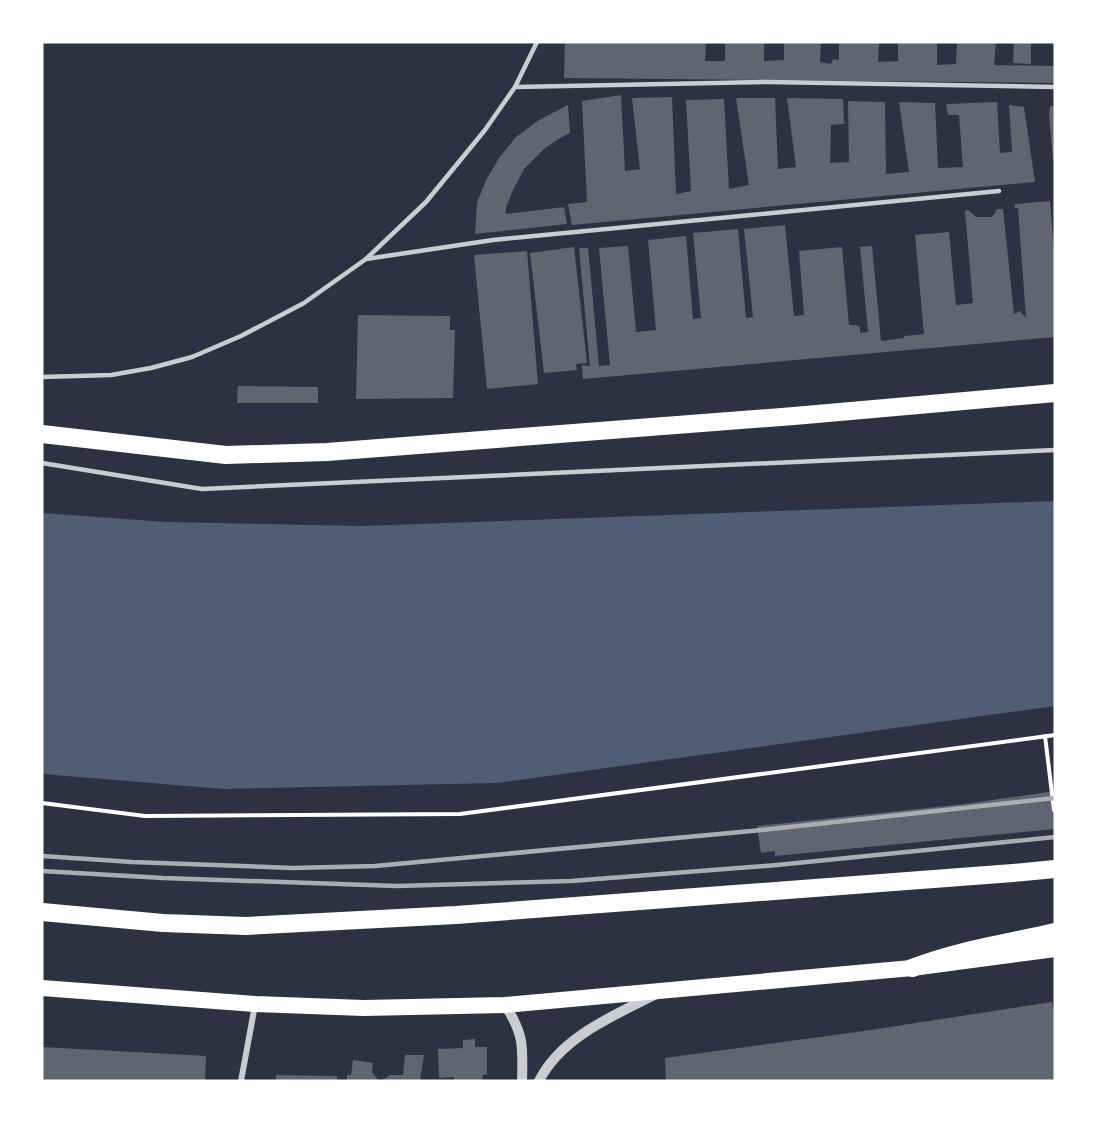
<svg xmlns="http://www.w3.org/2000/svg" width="1097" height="1123" viewBox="0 0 1097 1123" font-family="'Varela Round',sans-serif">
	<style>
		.water { fill: #4f5d75 }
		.building { fill: #626471 }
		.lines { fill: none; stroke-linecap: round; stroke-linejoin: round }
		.path { stroke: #fff; stroke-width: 4 }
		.service { stroke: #caccd0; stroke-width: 4.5 }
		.minor { stroke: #caccd0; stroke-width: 6 }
		.tertiary { stroke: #caccd0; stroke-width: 10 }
		.trunk { stroke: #fff; stroke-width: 16 }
		.motorway { stroke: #fff; stroke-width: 18 }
		.rail { stroke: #abadb3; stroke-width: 4.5 }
	</style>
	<rect width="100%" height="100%" fill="#2d3142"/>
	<path class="water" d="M 1055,501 L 1055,706 L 497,783 L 223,789 L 42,774 L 42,513 L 167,522 L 363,526 Z"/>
	<g class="building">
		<path d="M 565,42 L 706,42 L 705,61 L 725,61 L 725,42 L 764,42 L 764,61 L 784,60 L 784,42 L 821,42 L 820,62 L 831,64 L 833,59 L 839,60 L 839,42 L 879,42 L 878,62 L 898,61 L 898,42 L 937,42 L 937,65 L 956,64 L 957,42 L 996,42 L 994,65 L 1055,66 L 1055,83 L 564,78 Z"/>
		<path d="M 1014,42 L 1031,42 L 1031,64 L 1013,63 Z"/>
		<path d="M 621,95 L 625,171 L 640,169 L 632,98 L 672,97 L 676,194 L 691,191 L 686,100 L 724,99 L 729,189 L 749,185 L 736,98 L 775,98 L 778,169 L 796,167 L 787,98 L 843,99 L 844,124 L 831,125 L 830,163 L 849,162 L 848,101 L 885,102 L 886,174 L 909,172 L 899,102 L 935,103 L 938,168 L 963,167 L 959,115 L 948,115 L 946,104 L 997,102 L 1000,153 L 1012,152 L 1009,105 L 1024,107 L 1035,182 L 572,225 L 568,204 L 587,202 L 582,101 Z"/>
		<path d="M 568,105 L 570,133 L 560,138 L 544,149 L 524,169 L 513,190 L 506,207 L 506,214 L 564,207 L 567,224 L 475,234 L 477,203 L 486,180 L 499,158 L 516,137 L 539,120 Z"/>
		<path d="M 1050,106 L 1055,106 L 1055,161 L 1053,161 L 1049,114 Z"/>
		<path d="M 1050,201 L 1055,264 L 1055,337 L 583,379 L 582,365 L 590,366 L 579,248 L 588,248 L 599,366 L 610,365 L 599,248 L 628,246 L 636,332 L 656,330 L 648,240 L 686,236 L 693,319 L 701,318 L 693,233 L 738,229 L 746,318 L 753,317 L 744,229 L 785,225 L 794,316 L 804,315 L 799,251 L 842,247 L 849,325 L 856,325 L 860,327 L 860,333 L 868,332 L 860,247 L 872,246 L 881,341 L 904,338 L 904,336 L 924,334 L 915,235 L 949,232 L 956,305 L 973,303 L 965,211 L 968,210 L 976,217 L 992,217 L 997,209 L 1003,209 L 1014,314 L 1020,311 L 1026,318 L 1018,208 L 1015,208 L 1015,204 Z"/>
		<path d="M 574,247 L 587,363 L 576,364 L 577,370 L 544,373 L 530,253 Z"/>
		<path d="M 527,251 L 538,384 L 487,389 L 474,255 Z"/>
		<path d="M 358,315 L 450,316 L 450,330 L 455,330 L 453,398 L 356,399 Z"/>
		<path d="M 238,386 L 318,387 L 318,403 L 237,403 Z"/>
		<path d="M 1055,791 L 1055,829 L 775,856 L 775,851 L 761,853 L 757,826 L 965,804 Z"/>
		<path d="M 1052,1002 L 1055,1015 L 1055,1081 L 666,1081 L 665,1058 L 864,1031 Z"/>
		<path d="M 475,1039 L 475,1047 L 487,1047 L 487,1075 L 483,1075 L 482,1081 L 454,1081 L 454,1077 L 439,1078 L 438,1049 L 463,1048 L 463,1040 Z"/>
		<path d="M 42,1047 L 206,1056 L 205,1081 L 42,1081 Z"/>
		<path d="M 405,1055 L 424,1055 L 420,1081 L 381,1081 L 390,1075 L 403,1075 Z"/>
		<path d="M 353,1060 L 373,1063 L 372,1072 L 379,1081 L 347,1081 L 347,1075 L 351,1075 Z"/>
		<path d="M 276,1075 L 337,1076 L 337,1081 L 276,1081 Z"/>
	</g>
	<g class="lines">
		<g class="path">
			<path d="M 1045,736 L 1054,810"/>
			<path d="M 42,803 L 145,816 L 460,814 L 1055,735"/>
		</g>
		<g class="service">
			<path d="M 515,87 L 768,82 L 1055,87"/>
			<path d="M 366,259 L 493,240 L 999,191"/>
			<path d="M 42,377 L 111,375 L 151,368 L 192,357 L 241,336 L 304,303 L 366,259 L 426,202 L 485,130 L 515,87 L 537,42"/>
			<path d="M 42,463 L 202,489 L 1055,450"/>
		</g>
		<path class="minor" d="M 241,1081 L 255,1005"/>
		<g class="tertiary">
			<path d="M 505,1005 C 524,1034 523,1047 522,1081"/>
			<path d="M 539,1081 C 561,1037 613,1016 654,995"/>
		</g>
		<path class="trunk" d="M 42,988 L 255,1004 L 364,1008 L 505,1005 L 912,968 L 1055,949"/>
		<g class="motorway">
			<path d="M 42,434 L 226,455 L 327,452 L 794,416 L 1055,393"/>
			<path d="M 42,912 L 163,923 L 246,926 L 456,915 L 1013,873 L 1055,869"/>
			<path d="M 912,968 C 958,950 1007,943 1055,932"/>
		</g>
		<g class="rail">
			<path d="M 42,856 L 132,862 L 293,868 L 375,866 L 762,830 L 1055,798"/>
			<path d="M 42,871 L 163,878 L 397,886 L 571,881 L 777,865 L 1055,837"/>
		</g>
	</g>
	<rect width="1097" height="1123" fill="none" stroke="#ffffff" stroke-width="87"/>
</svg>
